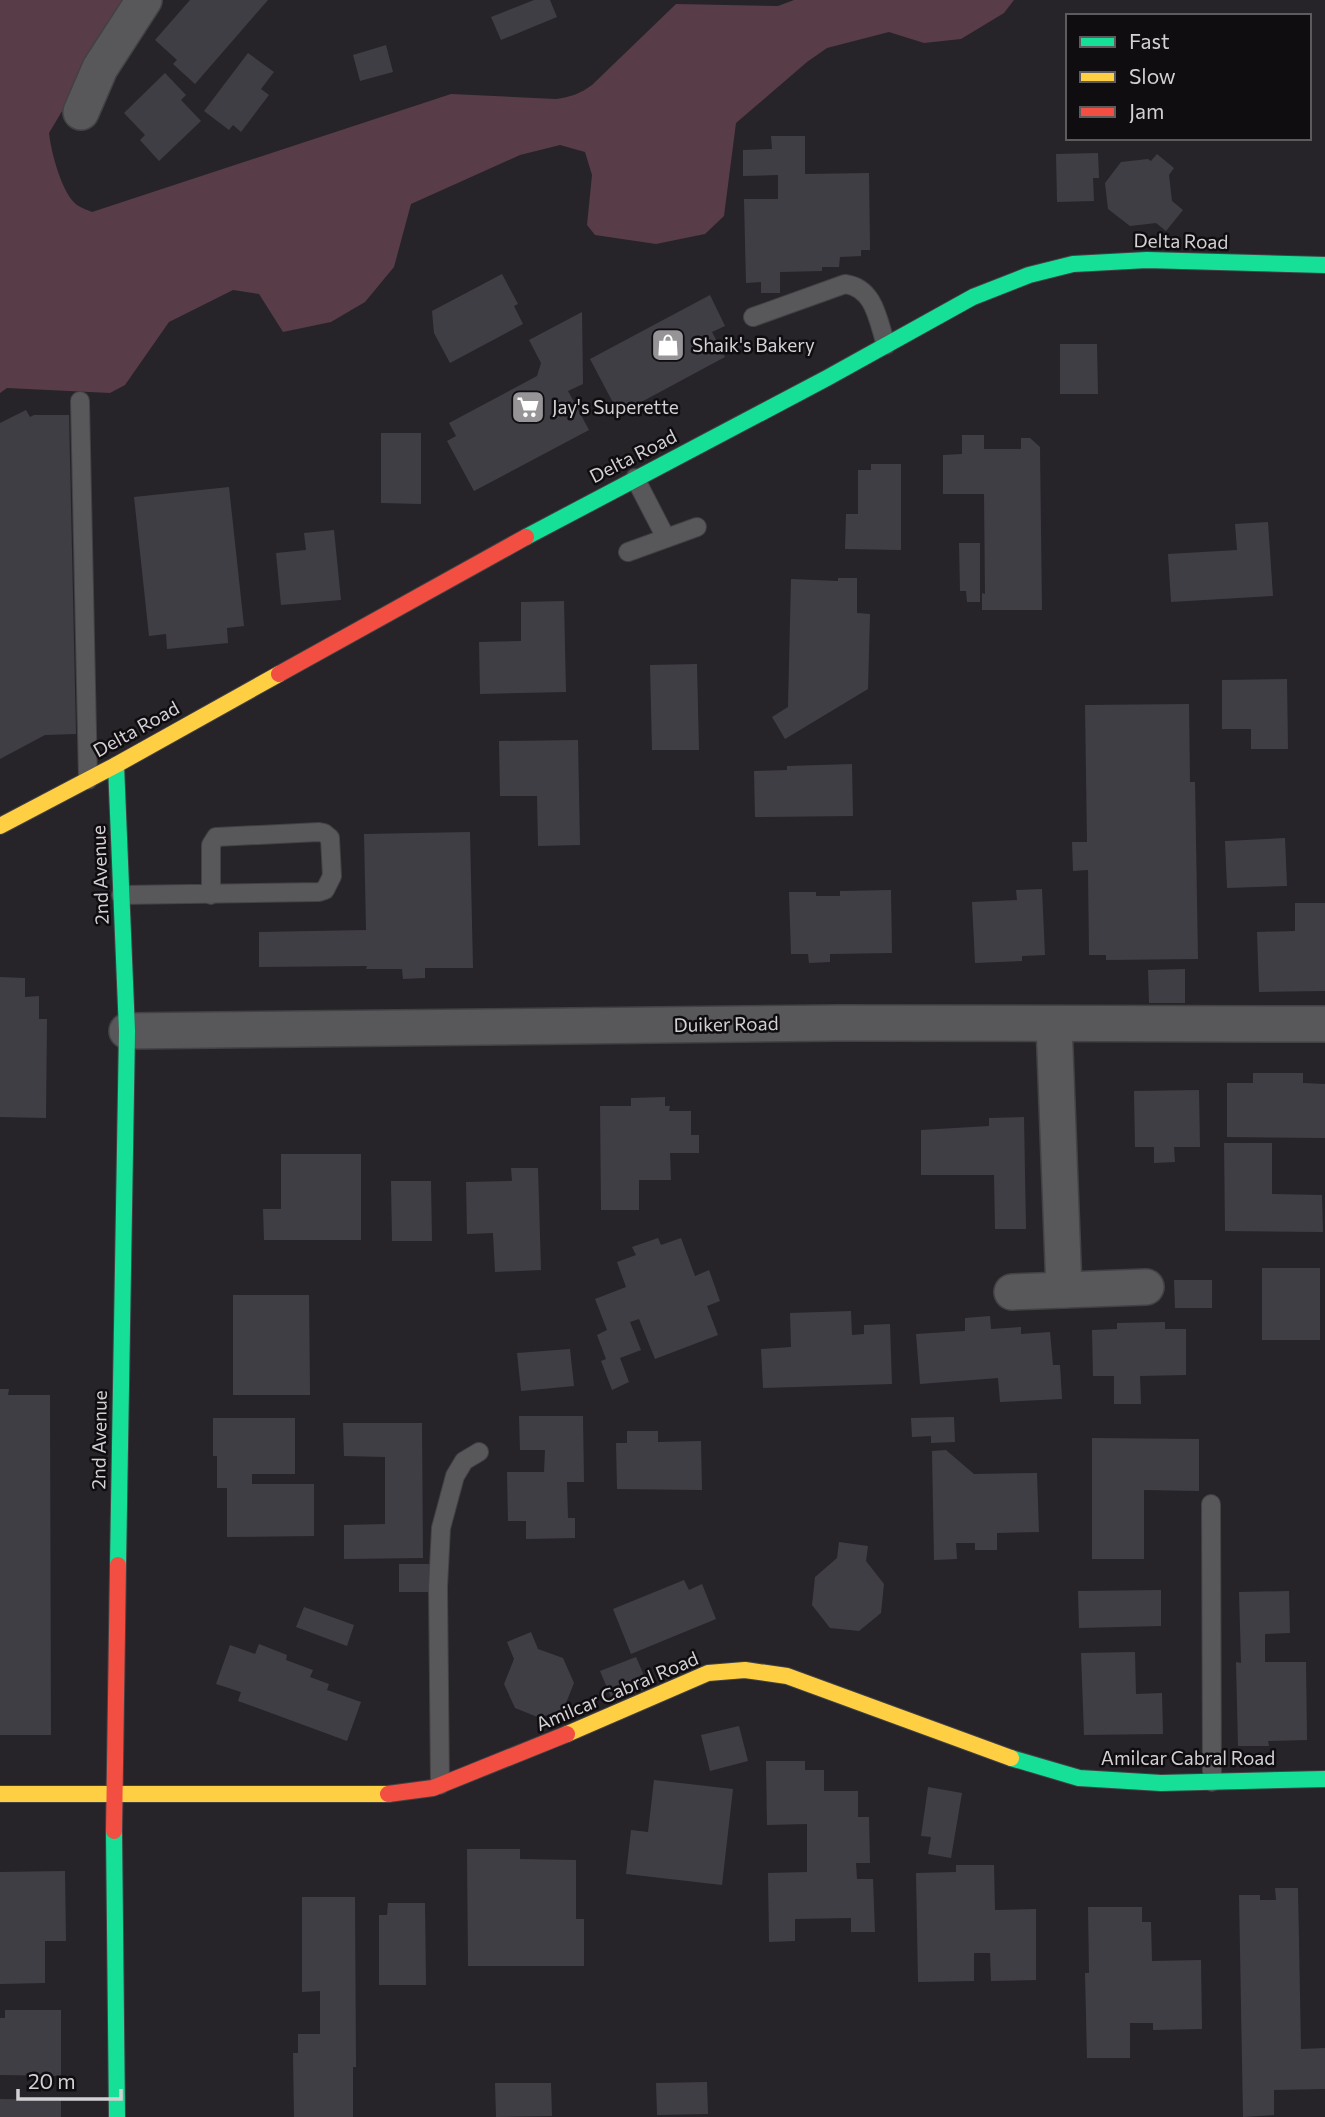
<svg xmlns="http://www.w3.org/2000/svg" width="1325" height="2117" viewBox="0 0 1325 2117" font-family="Commissioner,sans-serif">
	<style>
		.green { fill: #583c48 }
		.building { fill: #403e45 }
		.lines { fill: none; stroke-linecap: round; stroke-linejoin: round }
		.lane-casing { stroke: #424144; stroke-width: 20 }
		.street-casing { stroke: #424144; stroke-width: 38 }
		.fast-casing { stroke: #424144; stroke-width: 18 }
		.slow-casing { stroke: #424144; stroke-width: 18 }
		.jam-casing { stroke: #424144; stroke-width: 18 }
		.lane { stroke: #585759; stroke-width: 18 }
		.street { stroke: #585759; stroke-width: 35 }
		.fast { stroke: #16e098; stroke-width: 16 }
		.slow { stroke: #ffcf43; stroke-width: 16 }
		.jam { stroke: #f24e42; stroke-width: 16 }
		.labels { text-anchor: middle; stroke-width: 5; stroke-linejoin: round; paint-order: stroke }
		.street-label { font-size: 19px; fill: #d4d1d5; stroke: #0f0d10 }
		.poi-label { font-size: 19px; fill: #d4d1d5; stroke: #0f0d10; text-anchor: start }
	</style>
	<rect width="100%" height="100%" fill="#262428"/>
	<path class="green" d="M 0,0 L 128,0 L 49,133 C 51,152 62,194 77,205 C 81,208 88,210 92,212 L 451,94 L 556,99 C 570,97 580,94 592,85 L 676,4 L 778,6 L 794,0 L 1014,0 L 1004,13 L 961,39 L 924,43 L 889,32 L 827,48 L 807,62 L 736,123 L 724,216 L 705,234 L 656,244 L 595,235 L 587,225 L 592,175 L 585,152 L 560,145 L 520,155 L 411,204 L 394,267 L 365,302 L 331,322 L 283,332 L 259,294 L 233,290 L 169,322 L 125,385 L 110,393 L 7,388 L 0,393 Z"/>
	<g class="building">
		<path d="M 190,0 L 268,0 L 195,84 L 173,64 L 177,60 L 155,40 Z"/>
		<path d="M 534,0 L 550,0 L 557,17 L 501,40 L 491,17 Z"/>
		<path d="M 386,45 L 393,72 L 360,81 L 353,55 Z"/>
		<path d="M 248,53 L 274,72 L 261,89 L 269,95 L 241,132 L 233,125 L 229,130 L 204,111 Z"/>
		<path d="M 165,73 L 186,95 L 181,100 L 201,121 L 159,161 L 140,140 L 145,135 L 124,113 Z"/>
		<path d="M 771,136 L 805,136 L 805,174 L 869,173 L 870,250 L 861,250 L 861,256 L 840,257 L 839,267 L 822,267 L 822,271 L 780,272 L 780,293 L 761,293 L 761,282 L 746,283 L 744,199 L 778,199 L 778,175 L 743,176 L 743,150 L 772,149 Z"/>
		<path d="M 1098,153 L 1099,178 L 1093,178 L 1094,201 L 1057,202 L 1056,154 Z"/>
		<path d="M 1157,154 L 1174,168 L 1169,175 L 1172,201 L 1183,210 L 1166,231 L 1156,223 L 1130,226 L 1108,209 L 1105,183 L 1121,162 L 1148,159 L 1151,161 Z"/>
		<path d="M 502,274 L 518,304 L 514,306 L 523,324 L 450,363 L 434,333 L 432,311 Z"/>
		<path d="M 710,295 L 725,326 L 712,332 L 725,357 L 619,414 L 590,359 Z"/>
		<path d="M 582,312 L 583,384 L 568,391 L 589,430 L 474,491 L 447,441 L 456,436 L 449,423 L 537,376 L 541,363 L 529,340 Z"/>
		<path d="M 1060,344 L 1097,344 L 1098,394 L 1060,394 Z"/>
		<path d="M 26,410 L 30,417 L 34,415 L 69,415 L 76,734 L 45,735 L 0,759 L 0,423 Z"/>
		<path d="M 381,433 L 421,433 L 421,504 L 381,503 Z"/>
		<path d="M 962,435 L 984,435 L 984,449 L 1021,449 L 1021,438 L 1030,438 L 1040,447 L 1042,610 L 982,610 L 982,593 L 985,594 L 984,494 L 943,494 L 943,455 L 962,454 Z"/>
		<path d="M 871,464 L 901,464 L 901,550 L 845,549 L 846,514 L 858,514 L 858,470 L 871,470 Z"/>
		<path d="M 229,487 L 244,626 L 227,628 L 228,643 L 167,649 L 166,634 L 149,636 L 134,497 Z"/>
		<path d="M 1268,522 L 1273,596 L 1171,602 L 1168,554 L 1237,550 L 1235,524 Z"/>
		<path d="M 334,530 L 341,600 L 281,605 L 276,553 L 306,550 L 304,533 Z"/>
		<path d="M 959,543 L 980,543 L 980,602 L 967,602 L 966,591 L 960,591 Z"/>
		<path d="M 838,578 L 857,578 L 857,613 L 870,614 L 868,689 L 785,739 L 772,717 L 788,707 L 791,579 L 838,581 Z"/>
		<path d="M 564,601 L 566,692 L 480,694 L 479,642 L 521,641 L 521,602 Z"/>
		<path d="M 697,664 L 699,750 L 652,750 L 650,665 Z"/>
		<path d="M 1287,679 L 1288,749 L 1251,749 L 1251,729 L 1222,729 L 1222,680 Z"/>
		<path d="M 1189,704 L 1190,782 L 1195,782 L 1198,959 L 1106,960 L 1106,955 L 1089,955 L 1088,870 L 1073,871 L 1072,842 L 1087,842 L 1085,705 Z"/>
		<path d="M 578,740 L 580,845 L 538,846 L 537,796 L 500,796 L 499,741 Z"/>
		<path d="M 852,764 L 853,816 L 755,817 L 754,771 L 787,770 L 787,766 Z"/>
		<path d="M 470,832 L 473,968 L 425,968 L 425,978 L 403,979 L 402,969 L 366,969 L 367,966 L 259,967 L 259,932 L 366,930 L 364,834 Z"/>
		<path d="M 1285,838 L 1287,886 L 1227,888 L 1225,841 Z"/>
		<path d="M 1042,889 L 1045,955 L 1022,956 L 1022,961 L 975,963 L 972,902 L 1017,900 L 1016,890 Z"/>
		<path d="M 891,890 L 892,953 L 830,954 L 830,962 L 809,963 L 808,954 L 791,954 L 789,892 L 816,892 L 816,896 L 840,896 L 840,891 Z"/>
		<path d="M 1295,903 L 1325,903 L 1325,991 L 1259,992 L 1257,932 L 1295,931 Z"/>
		<path d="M 1185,969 L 1185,1003 L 1149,1003 L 1148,970 Z"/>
		<path d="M 0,977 L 25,978 L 25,997 L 39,996 L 39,1019 L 47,1019 L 46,1118 L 0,1117 Z"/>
		<path d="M 1253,1073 L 1303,1073 L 1303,1083 L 1325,1084 L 1325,1138 L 1227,1137 L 1227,1083 L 1253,1083 Z"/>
		<path d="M 1199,1090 L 1200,1147 L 1174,1147 L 1175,1162 L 1154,1163 L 1154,1147 L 1135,1147 L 1134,1091 Z"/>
		<path d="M 665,1097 L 665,1106 L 670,1106 L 669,1111 L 691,1111 L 691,1135 L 699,1135 L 699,1153 L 670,1153 L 671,1180 L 639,1180 L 639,1210 L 601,1210 L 600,1106 L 631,1106 L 631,1098 Z"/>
		<path d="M 1024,1117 L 1026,1229 L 995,1229 L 994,1175 L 921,1175 L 921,1130 L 989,1126 L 989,1118 Z"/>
		<path d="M 1224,1143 L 1272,1143 L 1272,1194 L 1322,1195 L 1323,1232 L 1225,1231 Z"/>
		<path d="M 281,1154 L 361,1154 L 361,1240 L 264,1240 L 263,1209 L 281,1209 Z"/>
		<path d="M 511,1168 L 538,1168 L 541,1270 L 495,1272 L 493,1233 L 467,1234 L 466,1182 L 512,1181 Z"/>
		<path d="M 391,1181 L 431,1181 L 432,1241 L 392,1241 Z"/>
		<path d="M 658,1238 L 661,1245 L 681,1238 L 695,1276 L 709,1270 L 720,1301 L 707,1306 L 718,1335 L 655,1359 L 639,1319 L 630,1322 L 641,1350 L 620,1358 L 629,1382 L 612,1390 L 601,1361 L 606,1359 L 597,1335 L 607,1330 L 595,1299 L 626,1287 L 617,1262 L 636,1255 L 632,1247 Z"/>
		<rect x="1262" y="1268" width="58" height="72"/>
		<path d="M 1174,1280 L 1212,1280 L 1212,1308 L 1175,1308 Z"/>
		<path d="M 233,1295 L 309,1295 L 310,1395 L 233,1395 Z"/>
		<path d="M 851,1311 L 852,1335 L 864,1334 L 864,1325 L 890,1324 L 892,1384 L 763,1388 L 761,1349 L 791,1347 L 790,1313 Z"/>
		<path d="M 990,1316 L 991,1329 L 1021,1327 L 1021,1334 L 1050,1332 L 1053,1365 L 1060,1365 L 1062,1399 L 1000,1402 L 998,1378 L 920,1384 L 916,1334 L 965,1331 L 965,1318 Z"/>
		<path d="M 1165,1322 L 1165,1329 L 1186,1329 L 1186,1375 L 1140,1376 L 1141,1404 L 1114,1404 L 1114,1376 L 1093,1376 L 1092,1330 L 1117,1329 L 1117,1323 Z"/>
		<path d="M 570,1349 L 574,1386 L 521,1391 L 517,1353 Z"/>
		<path d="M 0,1389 L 9,1389 L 8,1395 L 50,1395 L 51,1735 L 0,1735 Z"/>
		<path d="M 519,1416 L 583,1416 L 584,1482 L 567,1482 L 568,1518 L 575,1518 L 575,1538 L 526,1539 L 526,1521 L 508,1521 L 507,1472 L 544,1472 L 545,1450 L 520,1450 Z"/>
		<path d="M 954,1417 L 955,1442 L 931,1443 L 931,1436 L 912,1437 L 911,1418 Z"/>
		<path d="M 213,1418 L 295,1418 L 295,1474 L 252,1474 L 252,1484 L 314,1484 L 314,1536 L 227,1537 L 227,1488 L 217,1488 L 217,1456 L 213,1456 Z"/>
		<path d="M 343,1423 L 422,1423 L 423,1558 L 344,1559 L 344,1525 L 385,1524 L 385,1457 L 344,1456 Z"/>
		<path d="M 627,1431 L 658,1431 L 658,1442 L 701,1441 L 702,1490 L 617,1489 L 616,1443 L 627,1443 Z"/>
		<path d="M 1092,1438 L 1199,1439 L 1199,1491 L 1144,1490 L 1144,1559 L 1092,1559 Z"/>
		<path d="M 946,1450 L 974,1474 L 1037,1473 L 1039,1532 L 997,1533 L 997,1550 L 975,1550 L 975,1543 L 956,1543 L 957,1559 L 934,1560 L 932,1451 Z"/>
		<path d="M 839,1542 L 868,1546 L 866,1561 L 884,1584 L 881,1613 L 859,1631 L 830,1628 L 812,1605 L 815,1577 L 837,1558 Z"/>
		<rect x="399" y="1564" width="34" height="28"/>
		<path d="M 684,1580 L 689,1590 L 702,1584 L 716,1619 L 631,1654 L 613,1609 Z"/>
		<path d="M 1161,1590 L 1161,1626 L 1079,1628 L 1078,1591 Z"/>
		<path d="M 1289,1591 L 1290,1633 L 1265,1634 L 1265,1662 L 1306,1662 L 1307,1740 L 1268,1741 L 1269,1746 L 1238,1746 L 1236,1662 L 1241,1663 L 1239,1592 Z"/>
		<path d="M 304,1607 L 354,1625 L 347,1646 L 296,1627 Z"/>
		<path d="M 531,1632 L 538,1649 L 563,1658 L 574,1683 L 564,1708 L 540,1718 L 515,1708 L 504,1684 L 514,1659 L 507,1642 Z"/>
		<path d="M 259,1644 L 287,1655 L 286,1660 L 313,1670 L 310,1677 L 329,1684 L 327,1690 L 361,1702 L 347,1741 L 238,1701 L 241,1692 L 216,1684 L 230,1645 L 255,1654 Z"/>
		<path d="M 1135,1652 L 1136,1694 L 1162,1693 L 1163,1734 L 1084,1735 L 1081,1653 Z"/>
		<path d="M 636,1657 L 649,1687 L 613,1702 L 600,1671 Z"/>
		<path d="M 739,1726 L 748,1761 L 710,1771 L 701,1735 Z"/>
		<path d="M 766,1761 L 805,1761 L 805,1770 L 824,1770 L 824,1791 L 858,1791 L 858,1817 L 869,1817 L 870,1863 L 856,1863 L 857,1879 L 873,1879 L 875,1932 L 851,1932 L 851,1918 L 795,1919 L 795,1941 L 769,1942 L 768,1873 L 807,1872 L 807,1824 L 767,1825 Z"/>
		<path d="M 654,1780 L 733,1789 L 722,1885 L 626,1874 L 631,1830 L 648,1832 Z"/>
		<path d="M 928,1787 L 962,1793 L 951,1858 L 928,1854 L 931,1837 L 921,1836 Z"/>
		<path d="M 467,1849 L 520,1849 L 520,1859 L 576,1860 L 576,1919 L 584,1919 L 584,1966 L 468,1966 Z"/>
		<path d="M 956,1865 L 994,1865 L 995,1910 L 1036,1909 L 1036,1980 L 991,1981 L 990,1953 L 974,1953 L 974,1981 L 918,1982 L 916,1873 L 956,1872 Z"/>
		<path d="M 65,1871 L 66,1941 L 45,1941 L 45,1983 L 0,1984 L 0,1872 Z"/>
		<path d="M 1275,1888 L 1298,1888 L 1301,2049 L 1325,2048 L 1325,2089 L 1274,2090 L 1274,2115 L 1243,2117 L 1239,1895 L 1260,1895 L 1260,1900 L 1276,1900 Z"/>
		<path d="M 302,1897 L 355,1897 L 356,2067 L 353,2067 L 353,2117 L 294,2117 L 293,2053 L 298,2053 L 298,2034 L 320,2034 L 320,1991 L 302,1992 Z"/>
		<path d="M 388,1903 L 425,1903 L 426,1985 L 379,1985 L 379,1915 L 387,1915 Z"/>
		<path d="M 1088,1907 L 1142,1907 L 1142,1922 L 1151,1922 L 1152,1961 L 1201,1960 L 1202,2029 L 1153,2030 L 1153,2023 L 1130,2023 L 1130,2058 L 1087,2058 L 1085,1973 L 1089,1973 Z"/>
		<path d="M 5,2010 L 61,2010 L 61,2076 L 0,2075 L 0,2018 L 5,2018 Z"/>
		<path d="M 707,2082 L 708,2114 L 657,2115 L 656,2083 Z"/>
		<path d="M 495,2083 L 551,2083 L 552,2116 L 496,2117 Z"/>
		<path d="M 0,2099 L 61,2100 L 61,2117 L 0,2117 Z"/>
	</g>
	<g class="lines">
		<g class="lane-casing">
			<g id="lane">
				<path d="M 753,317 L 845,284 C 875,288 878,321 886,345"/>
				<path d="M 80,401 L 88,780"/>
				<path d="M 635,478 L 666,538"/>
				<path d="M 628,552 L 697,527"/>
				<path d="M 121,895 L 319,892 L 325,890 L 332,876 L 330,838 L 324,833 L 319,832 L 216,837 L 211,845 L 211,895"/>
				<path d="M 1211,1504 L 1212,1782"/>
				<path d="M 440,1785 L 438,1587 L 441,1528 L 455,1476 L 464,1461 L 479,1452"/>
			</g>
		</g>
		<g class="street-casing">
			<g id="street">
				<path d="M 81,112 L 100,68 L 144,0"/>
				<path d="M 1054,1024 L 1064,1290"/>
				<path d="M 127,1031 L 838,1023 L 1325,1024"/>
				<path d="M 1012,1292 L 1146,1287"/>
			</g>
		</g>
		<g class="fast-casing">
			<g id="fast">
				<path d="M 526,537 L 827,378 L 973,297 L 1029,275 L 1073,264 L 1147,260 L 1325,265"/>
				<path d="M 116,765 L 127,1031 L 118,1565"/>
				<path d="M 1011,1758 L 1079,1778 L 1161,1783 L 1325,1779"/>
				<path d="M 114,1831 L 117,2117"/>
			</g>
		</g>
		<g class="slow-casing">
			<g id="slow">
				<path d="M 0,826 L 116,765 L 279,674"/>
				<path d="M 567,1734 L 708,1673 L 745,1670 L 787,1676 L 1011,1758"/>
				<path d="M 0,1794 L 388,1794"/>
			</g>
		</g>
		<g class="jam-casing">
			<g id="jam">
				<path d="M 279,674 L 526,537"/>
				<path d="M 388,1794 L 433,1788 L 567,1734"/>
				<path d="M 114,1831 L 118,1565"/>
			</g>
		</g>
		<use href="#lane" class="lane"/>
		<use href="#street" class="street"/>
		<use href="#fast" class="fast"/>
		<use href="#slow" class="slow"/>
		<use href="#jam" class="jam"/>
	</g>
	<defs>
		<g id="shop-square" transform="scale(1.75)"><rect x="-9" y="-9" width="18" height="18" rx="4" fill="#979498" stroke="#0f0d10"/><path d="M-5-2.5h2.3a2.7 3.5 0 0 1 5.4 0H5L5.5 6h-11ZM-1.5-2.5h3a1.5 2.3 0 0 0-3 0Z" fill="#fff"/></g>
		<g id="supermarket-square" transform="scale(1.75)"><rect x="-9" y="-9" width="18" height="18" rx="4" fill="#979498" stroke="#0f0d10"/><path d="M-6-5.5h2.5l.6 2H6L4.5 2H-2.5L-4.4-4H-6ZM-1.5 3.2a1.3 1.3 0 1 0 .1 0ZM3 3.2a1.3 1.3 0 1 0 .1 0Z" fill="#fff"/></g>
	</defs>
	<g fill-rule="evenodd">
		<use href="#shop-square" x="668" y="345"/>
		<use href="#supermarket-square" x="528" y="407"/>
	</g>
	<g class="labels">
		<g class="street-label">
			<text transform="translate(1181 241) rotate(1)" y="7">Delta Road</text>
			<text transform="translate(633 456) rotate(-27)" y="7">Delta Road</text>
			<text transform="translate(136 729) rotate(-29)" y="7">Delta Road</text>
			<text transform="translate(100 875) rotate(-92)" y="7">2nd Avenue</text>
			<text transform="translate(726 1024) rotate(-1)" y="7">Duiker Road</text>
			<text transform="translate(99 1440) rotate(-89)" y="7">2nd Avenue</text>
			<text transform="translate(617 1691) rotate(-23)" y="7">Amilcar Cabral Road</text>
			<text x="1188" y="1765">Amilcar Cabral Road</text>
		</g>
		<g class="poi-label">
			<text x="692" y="352">Shaik's Bakery</text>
			<text x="552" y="414">Jay's Superette</text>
		</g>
	</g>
	<rect x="1066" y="14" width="245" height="126" fill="#0f0d10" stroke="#5e5b5f" stroke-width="2"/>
	<rect x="1080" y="37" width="35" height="10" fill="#16e098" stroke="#5e5b5f" stroke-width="2"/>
	<text x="1129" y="49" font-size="21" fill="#d4d1d5">Fast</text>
	<rect x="1080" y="72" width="35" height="10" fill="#ffcf43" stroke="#5e5b5f" stroke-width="2"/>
	<text x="1129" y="84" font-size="21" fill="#d4d1d5">Slow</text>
	<rect x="1080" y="107" width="35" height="10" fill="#f24e42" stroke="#5e5b5f" stroke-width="2"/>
	<text x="1129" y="119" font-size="21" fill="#d4d1d5">Jam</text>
	<path d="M18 2089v10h103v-10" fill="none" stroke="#d4d1d5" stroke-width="3.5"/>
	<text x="28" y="2089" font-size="21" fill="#d4d1d5" stroke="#0f0d10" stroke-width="5" paint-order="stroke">20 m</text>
</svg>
